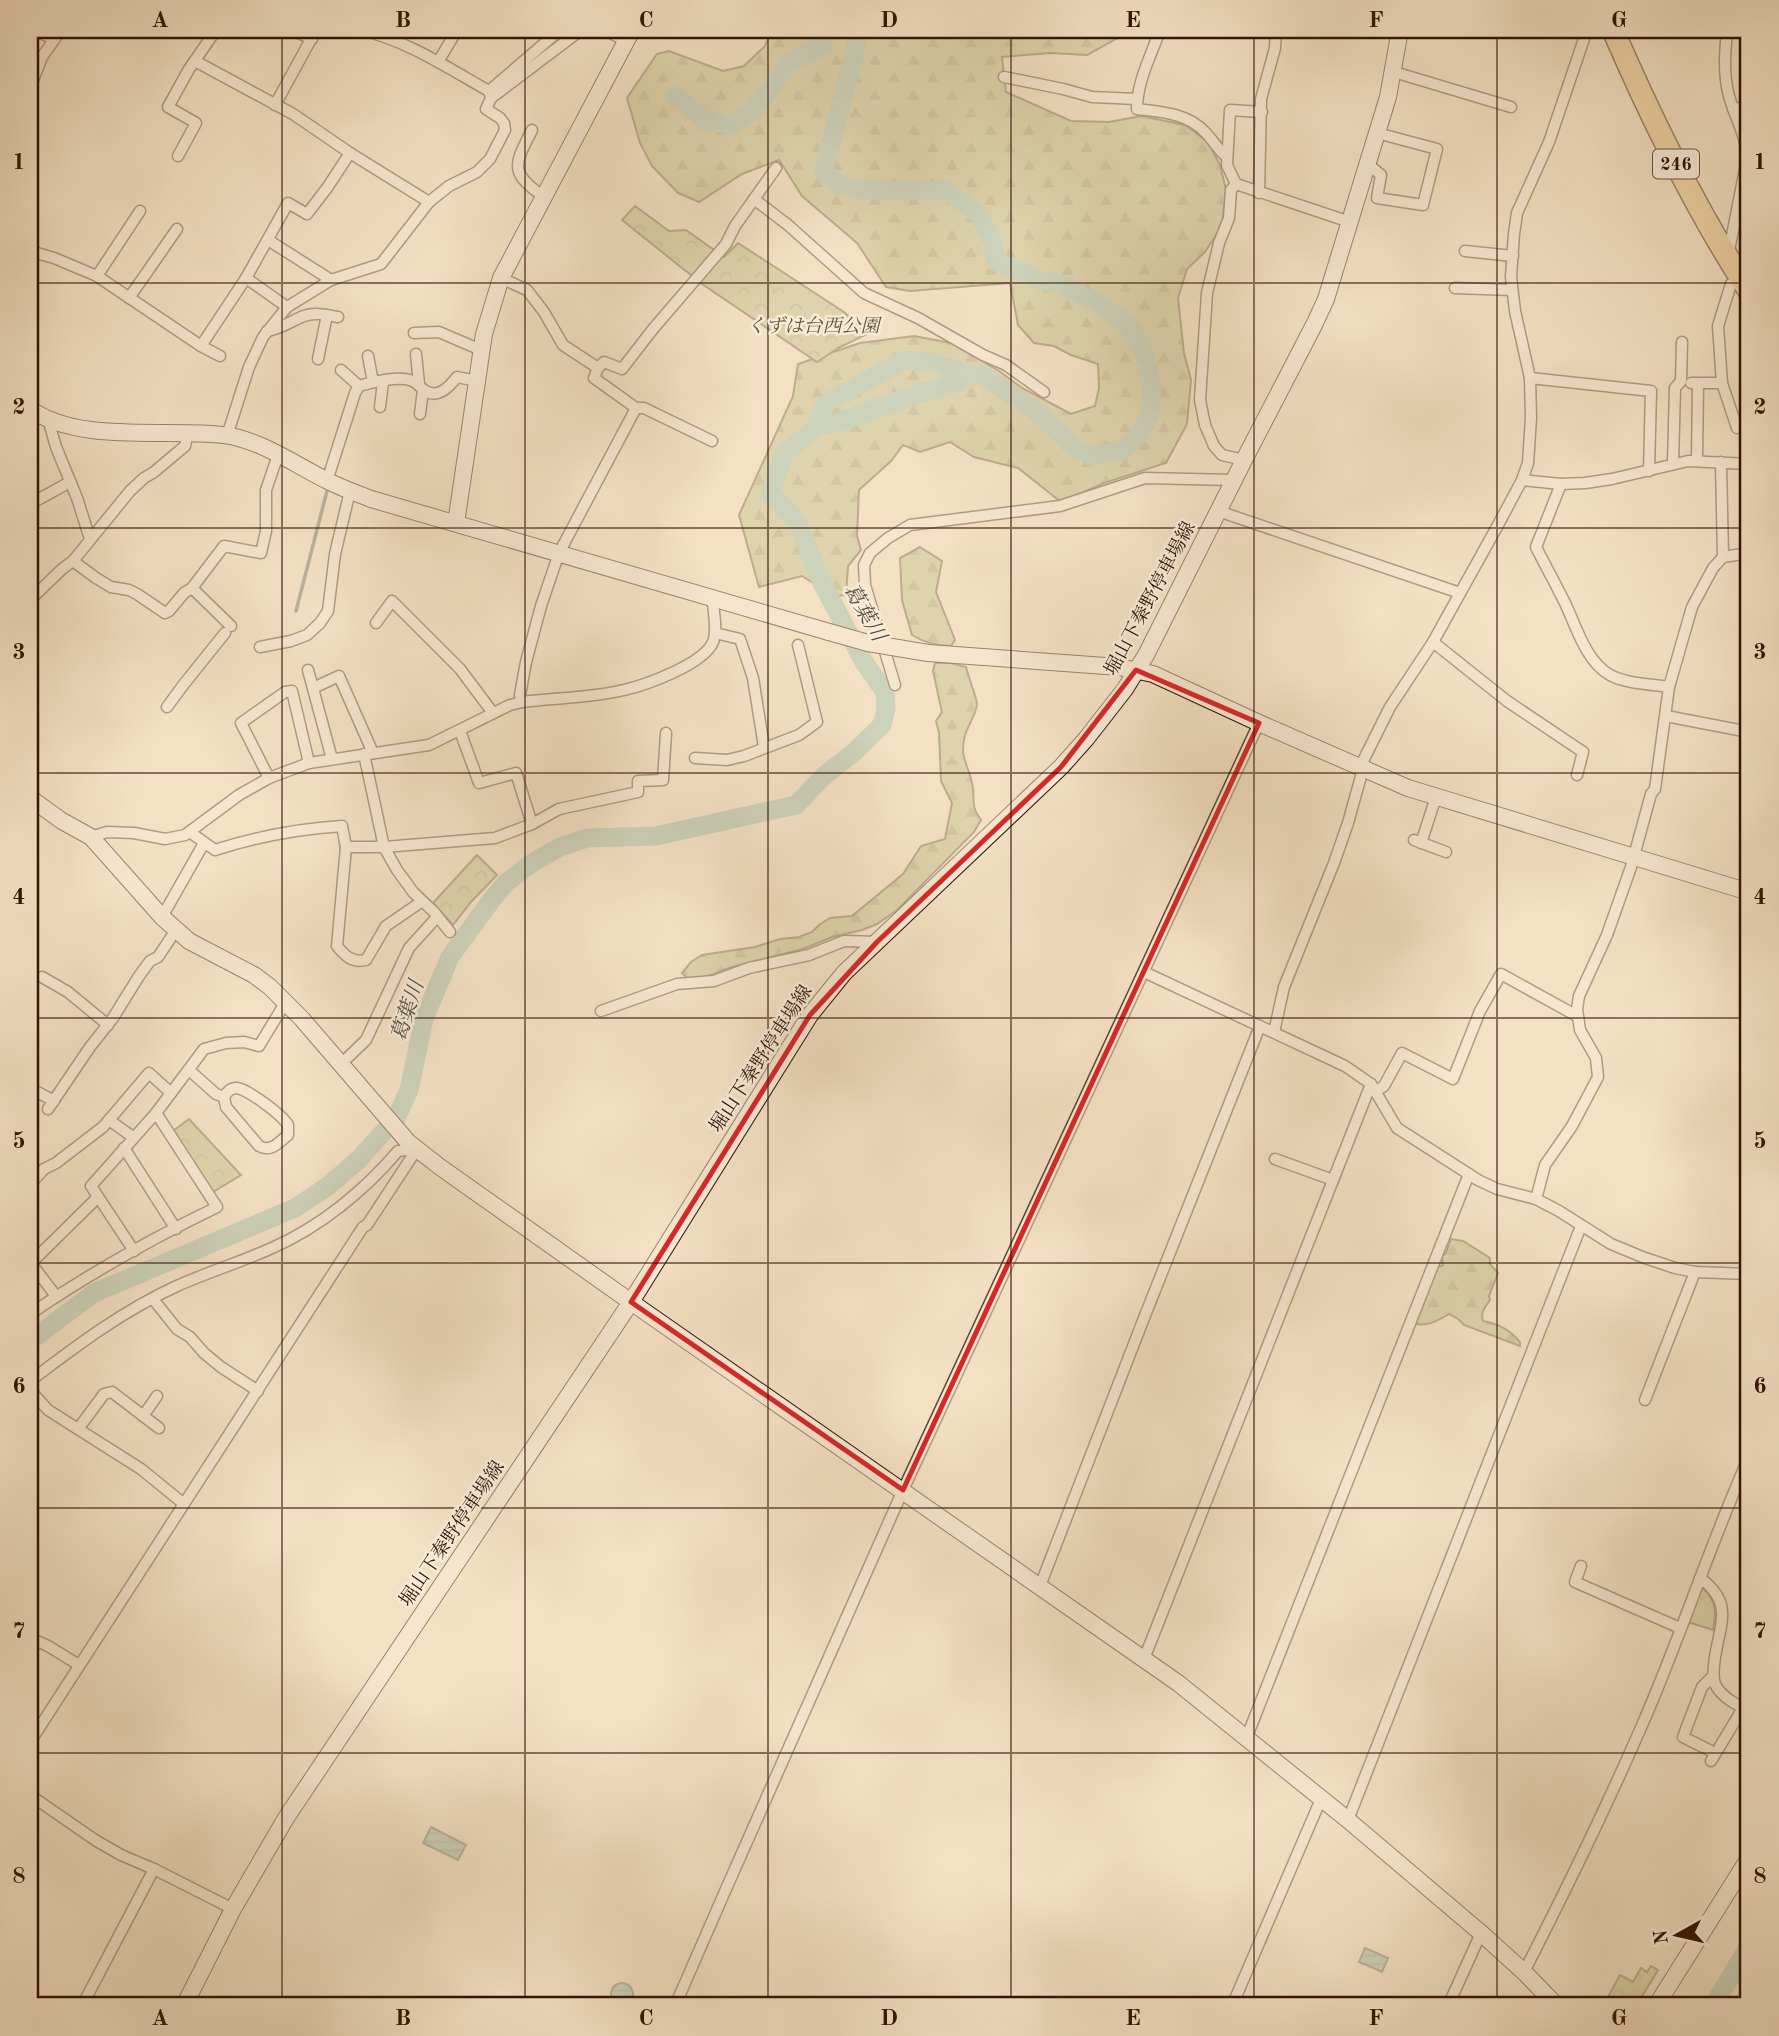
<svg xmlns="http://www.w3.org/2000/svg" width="1779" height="2036" viewBox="0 0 1779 2036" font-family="'Old Standard TT','Noto Serif JP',serif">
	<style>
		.forest { fill: url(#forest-firs); stroke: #7a6a4a; stroke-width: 2 }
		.park { fill: url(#park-crowns); stroke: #7a6a4a; stroke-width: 2 }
		.water { fill: url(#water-rules); stroke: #72796a; stroke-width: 2 }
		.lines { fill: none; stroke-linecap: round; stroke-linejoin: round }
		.stream { stroke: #72796a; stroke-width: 3.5 }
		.river { stroke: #9dbeae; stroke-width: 19 }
		.street-casing { stroke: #624634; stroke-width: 13 }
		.secondary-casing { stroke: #321204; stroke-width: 18 }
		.highway-casing { stroke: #321204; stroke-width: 24 }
		.street { stroke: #f8ecd9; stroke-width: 10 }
		.secondary { stroke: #f8ecd9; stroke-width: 16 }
		.highway { stroke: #eac082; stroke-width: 21 }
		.secondary-bridge-casing { stroke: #321204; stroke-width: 18; stroke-linecap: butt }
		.secondary-bridge { stroke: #f8ecd9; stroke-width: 16 }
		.marked { fill: none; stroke: #d62828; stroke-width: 5; stroke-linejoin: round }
		.grid { fill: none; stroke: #321204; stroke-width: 2; stroke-opacity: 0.55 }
		.labels { text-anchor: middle; stroke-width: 5; stroke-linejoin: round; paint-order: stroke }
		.shield { fill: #f8ecd9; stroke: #6d5344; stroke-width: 2 }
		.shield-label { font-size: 18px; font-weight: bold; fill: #321204 }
		.park-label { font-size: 19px; font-style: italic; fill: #654f35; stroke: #f8ecd9 }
		.street-label { font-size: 19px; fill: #321204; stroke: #f8ecd9 }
		.water-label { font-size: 21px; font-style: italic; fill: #574e40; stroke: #f8ecd9 }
		.neatline { fill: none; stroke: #321204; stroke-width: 2.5 }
		.grid-label { font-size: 23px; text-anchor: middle; font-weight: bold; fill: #321204 }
	</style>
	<defs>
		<pattern id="forest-firs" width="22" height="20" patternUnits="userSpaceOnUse" patternTransform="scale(1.75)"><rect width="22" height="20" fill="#c3c18f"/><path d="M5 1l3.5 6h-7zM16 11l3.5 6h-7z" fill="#a8a57a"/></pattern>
		<pattern id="park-crowns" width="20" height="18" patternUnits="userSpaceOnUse" patternTransform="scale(1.75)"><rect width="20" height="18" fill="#c3c18f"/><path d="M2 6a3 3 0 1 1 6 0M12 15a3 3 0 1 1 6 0" fill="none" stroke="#a8a57a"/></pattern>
		<pattern id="water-rules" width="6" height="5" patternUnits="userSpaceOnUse" patternTransform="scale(1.75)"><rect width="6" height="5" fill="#9dbeae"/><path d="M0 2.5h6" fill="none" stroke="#88a294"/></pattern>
	</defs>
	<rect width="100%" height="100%" fill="#f4e1c4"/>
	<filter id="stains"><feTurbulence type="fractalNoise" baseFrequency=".00286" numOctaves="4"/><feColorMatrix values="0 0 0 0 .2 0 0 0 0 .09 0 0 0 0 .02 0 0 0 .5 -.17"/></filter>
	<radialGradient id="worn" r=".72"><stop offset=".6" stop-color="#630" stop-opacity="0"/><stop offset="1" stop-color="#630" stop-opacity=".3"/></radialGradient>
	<g class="forest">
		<path d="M 772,30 L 1132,30 L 1087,55 L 1050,53 L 1002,57 L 1006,92 L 1071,121 L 1109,122 L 1141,116 L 1185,125 L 1208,142 L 1220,165 L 1226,190 L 1222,226 L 1205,252 L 1187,269 L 1178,298 L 1184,353 L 1191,380 L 1187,424 L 1166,463 L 1104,483 L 1061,502 L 1018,468 L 974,457 L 950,442 L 920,452 L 903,445 L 891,461 L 859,490 L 857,536 L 861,550 L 848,566 L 846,595 L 834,596 L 802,576 L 759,587 L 739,515 L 793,396 L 798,364 L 860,343 L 914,336 L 951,343 L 999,371 L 1022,388 L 1071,414 L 1095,406 L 1099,388 L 1098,364 L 1071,355 L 1054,346 L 1034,343 L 1018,325 L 1010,283 L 910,291 L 886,287 L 857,243 L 802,196 L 779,160 L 742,174 L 699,202 L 678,193 L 652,166 L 640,143 L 627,98 L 657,54 L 669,51 L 723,71 L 744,66 L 765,46 Z"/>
		<path d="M 920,547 L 942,561 L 936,592 L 955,640 L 951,646 C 936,646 925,643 912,635 L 902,600 L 900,558 Z"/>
		<path d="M 935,663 L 951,663 L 966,667 C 968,676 977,699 977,704 C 976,715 968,725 965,735 C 959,758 968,763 972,783 C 976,800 969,804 981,820 L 974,832 L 897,910 L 877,924 L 862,930 L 832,937 L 803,949 L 732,967 L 705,977 L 687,978 L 682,973 L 691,962 L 702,955 L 755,947 L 780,939 L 799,937 L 812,932 L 819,925 L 830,918 L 852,916 L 903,874 L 921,846 L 945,839 L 952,803 L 941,781 L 939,733 L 936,721 L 942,712 L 933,671 Z"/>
		<path d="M 1451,1239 L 1463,1241 L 1490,1258 L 1490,1264 L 1498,1273 L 1489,1296 L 1490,1300 C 1485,1307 1480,1313 1483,1321 C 1499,1324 1509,1329 1520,1342 L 1520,1346 L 1464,1325 L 1458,1319 L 1449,1314 C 1439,1320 1424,1329 1412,1322 L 1436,1268 L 1443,1265 L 1442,1256 L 1446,1253 Z"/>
	</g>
	<g class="park">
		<path d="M 635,206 L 669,231 L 686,230 L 724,257 L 738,243 L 844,312 L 867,334 L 838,348 L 817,362 L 702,284 L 622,220 Z"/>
		<path d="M 477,855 L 497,875 L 471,902 L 453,925 L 433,903 Z"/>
		<path d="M 189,1119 L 241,1175 L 213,1192 L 173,1131 Z"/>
		<path d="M 1701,1589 L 1704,1589 C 1717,1602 1716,1612 1713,1630 L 1688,1622 Z"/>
		<path d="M 1651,1966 L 1658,1970 L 1636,2006 L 1603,2006 L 1620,1975 L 1633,1982 L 1641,1968 L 1647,1972 Z"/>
	</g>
	<g class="water">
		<path d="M 431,1827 L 466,1845 L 458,1860 L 423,1843 Z"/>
		<path d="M 1365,1948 L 1388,1958 L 1382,1972 L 1359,1962 Z"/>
		<circle cx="622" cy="1994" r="11"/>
	</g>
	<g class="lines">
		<path class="stream" d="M 296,611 L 327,491"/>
		<g class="river">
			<path d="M 676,96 L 706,121 L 731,126 L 752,111 L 772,88 L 789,63 L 824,45 L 822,30"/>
			<path d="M 816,426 L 826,403 L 905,360 L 929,362 L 954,369 L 966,375"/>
			<path d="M 30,1341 L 94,1293 L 295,1208 L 327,1187 L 358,1160 L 396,1118 L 409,1090 L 424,1019 L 450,957 L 496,894 L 507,882 L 532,863 L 560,847 L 587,838 L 656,836 L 796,805 L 824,776 L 853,753 L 882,725 L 886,709 L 885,692 L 864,662 L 822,583 L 797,521 L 770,493 L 785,452 L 809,434 L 816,426 L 840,422 L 908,397 L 955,383 L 966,375 L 982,375 L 1037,412 L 1078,450 L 1094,456 L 1122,450 L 1139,435 L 1149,417 L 1152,391 L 1147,362 L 1138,340 L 1128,325 L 1096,302 L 1059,284 L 1040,280 L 996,261 L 993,243 L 978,214 L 946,190 L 863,190 L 839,185 L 823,171 L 855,52 L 859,30"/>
			<path d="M 1713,2006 L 1749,1946"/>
		</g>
		<g class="street-casing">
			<g id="street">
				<path d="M 31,30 L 53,38"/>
				<path d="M 292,30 L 312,39"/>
				<path d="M 361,30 C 406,40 448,68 489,91 L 491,98"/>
				<path d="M 605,30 L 626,41"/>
				<path d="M 1160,30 C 1151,56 1137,81 1137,109 C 1161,112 1187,113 1205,132 C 1213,140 1218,150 1227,157"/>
				<path d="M 1727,30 C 1725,52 1723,74 1729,96 C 1735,118 1747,136 1747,159 L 1728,256"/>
				<path d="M 195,61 L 293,114 L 350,153 L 429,202"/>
				<path d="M 438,62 L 457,30"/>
				<path d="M 1394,72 L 1511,107"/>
				<path d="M 1004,77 L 1063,89 L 1092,97 L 1137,99"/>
				<path d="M 30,88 L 42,57 L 61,30"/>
				<path d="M 489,91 L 560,30"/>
				<path d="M 275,105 L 316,30"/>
				<path d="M 1733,109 L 1749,107"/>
				<path d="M 1262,112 L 1230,110 L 1227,165 L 1236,184 L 1350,222"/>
				<path d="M 532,130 C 515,164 508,172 543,196"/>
				<path d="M 178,156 L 196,123 L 168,107 L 189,69 L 216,30"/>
				<path d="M 1368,164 L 1381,175 L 1377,198 L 1423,205 L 1437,149 L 1377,133"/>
				<path d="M 1236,184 L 1231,190 L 1229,218 L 1219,243 L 1207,293 L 1200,400 L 1205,425 L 1214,446 L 1222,455 L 1244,460"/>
				<path d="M 1259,193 L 1261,99 L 1275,48 L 1276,30"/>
				<path d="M 754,199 L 788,225 L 864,293 L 918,318 L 983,355 L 1006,365 L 1044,392"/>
				<path d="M 268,240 L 331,280"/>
				<path d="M 30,251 L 54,258 L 97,276 L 201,346 L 220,356"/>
				<path d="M 1465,251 L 1513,256"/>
				<path d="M 97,276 L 140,211"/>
				<path d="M 246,278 L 287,307"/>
				<path d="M 501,278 L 527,290 L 544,312 L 563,345 L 598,368"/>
				<path d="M 1455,288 L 1512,290"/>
				<path d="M 129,298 L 177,229"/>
				<path d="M 267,331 C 281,329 291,321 304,316 C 315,312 327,315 338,317"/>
				<path d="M 414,333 L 439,332 L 481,350"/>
				<path d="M 201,346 L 246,278 L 288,203 L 307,214 L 327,188 L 350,153"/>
				<path d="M 416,354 L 419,384"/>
				<path d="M 368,356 L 373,382"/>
				<path d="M 318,359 L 327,315"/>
				<path d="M 341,370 L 359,386"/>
				<path d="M 1530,378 L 1651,391 L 1649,471"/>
				<path d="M 1691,383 L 1722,383"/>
				<path d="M 380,407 L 383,382"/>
				<path d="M 420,414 L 423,390"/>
				<path d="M 48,419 L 56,447 L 77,498 L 90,539"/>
				<path d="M 1737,428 L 1722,383 L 1718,326 L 1731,284 L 1739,277"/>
				<path d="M 227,436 L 249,367 L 263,337 L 287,307 L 331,280 L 381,264 L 429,202 L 449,186 L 477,172 L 490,159 L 505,130 L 504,123 L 500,118 L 486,109 L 491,98 L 581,30"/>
				<path d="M 712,441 L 644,408 L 636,408 L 594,378 L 598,368 L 604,362 L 622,369 L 653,329 L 726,244 L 735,226 L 776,168"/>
				<path d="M 1697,460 L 1698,384"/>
				<path d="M 1721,462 L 1723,557"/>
				<path d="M 1673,463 L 1675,388 L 1681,381 L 1682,342"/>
				<path d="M 1522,480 L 1561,484 L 1585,483 L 1612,479 L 1688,461 L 1749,464"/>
				<path d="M 327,481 L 355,393 L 359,386 C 372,382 398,376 410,380 C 417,382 419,386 424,390 C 437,400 449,387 457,377 L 477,381"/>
				<path d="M 1561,484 L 1536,547 C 1545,565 1555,583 1564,601 C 1576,625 1585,661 1610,675 C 1627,684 1651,684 1669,687"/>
				<path d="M 30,504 L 70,482"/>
				<path d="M 1218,511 L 1460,593"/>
				<path d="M 73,561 L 96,578 L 111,587 L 129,590 L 137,594 L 165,613 L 169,611 L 184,593 L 192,588 L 224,546 L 261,553 L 266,531 L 266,490 L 278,455"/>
				<path d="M 192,588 L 231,626"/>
				<path d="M 30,600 L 62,569 L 73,561 L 130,491 L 144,478 L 154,472 L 185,446 L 188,432"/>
				<path d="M 376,623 L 392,601 L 460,669 L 493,713"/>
				<path d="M 715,633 L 740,639 L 753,678 L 764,747"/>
				<path d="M 1433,642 L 1507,701 L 1583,752 L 1577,775"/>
				<path d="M 260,647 L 291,641 L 307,635 L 320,623 L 328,611 L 335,554 L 350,491"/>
				<path d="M 308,670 L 332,759"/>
				<path d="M 895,685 L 865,585 L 864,565 L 870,553 L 888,538 L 910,525 L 1060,506 L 1145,478 L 1234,480"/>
				<path d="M 313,688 L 339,676 L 373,753"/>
				<path d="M 522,702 L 520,695 L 526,662 L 541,606 L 559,553 L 636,408"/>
				<path d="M 167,707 L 184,684 L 225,633"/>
				<path d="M 1666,716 L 1749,732"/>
				<path d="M 460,731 L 479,783 L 516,773 L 532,824"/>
				<path d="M 364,754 L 384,847 L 397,870 L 413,892 L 433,911 L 450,932"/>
				<path d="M 695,758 L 727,760 L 744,756 L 799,735 L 817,722 L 798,645"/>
				<path d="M 269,778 L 241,723 L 285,692 L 292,691 L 309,763"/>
				<path d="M 191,833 L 215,850 C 258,836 297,829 342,826 L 346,847 L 337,946 C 345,956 352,963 366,960 L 386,926 L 421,902"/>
				<path d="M 91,837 L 107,832 L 134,833 L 165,839 L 185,835 L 239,795 L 269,778 L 309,763 L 429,745 L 510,705 L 522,702 C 555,698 591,698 624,690 C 646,685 704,664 713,642 C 718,629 713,613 713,599"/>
				<path d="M 1414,840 L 1446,852"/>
				<path d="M 1421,843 L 1436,797"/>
				<path d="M 346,847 L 384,847 L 495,838 L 532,824 L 559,809 L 638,792 L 638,781 L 663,780 L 666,733"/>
				<path d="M 162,917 L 204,843"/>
				<path d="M 1144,972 L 1345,1066 L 1371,1084 L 1397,1128 L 1478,1180 L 1497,1189 L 1536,1199 L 1559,1211 L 1611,1244 L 1645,1258 L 1675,1268 L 1695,1272 L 1749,1274"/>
				<path d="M 42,977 L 68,992 L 108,1025"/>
				<path d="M 601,1011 L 677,984 L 714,981 L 749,968 L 809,955 L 844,941 L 877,942"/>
				<path d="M 1274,1032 L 1284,987 L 1334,863 L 1348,823 L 1363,769 L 1364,759 L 1390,707 L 1433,642 L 1498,525 L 1522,480 L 1528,463 L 1531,418 L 1530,378 L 1515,311 L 1511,277 L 1514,234 L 1517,213 L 1549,142 L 1587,30"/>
				<path d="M 341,1064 L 366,1040 L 409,948 L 437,917"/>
				<path d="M 189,1070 L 216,1094 L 224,1097 L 226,1107 L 259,1146 C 271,1153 279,1142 288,1135 L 288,1125 C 282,1115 249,1090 237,1088 C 230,1088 227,1092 224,1097"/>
				<path d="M 30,1088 L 54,1101"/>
				<path d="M 1376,1091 L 1384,1086 L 1402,1053 L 1453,1079 L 1480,1011 L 1501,974 L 1577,1016"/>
				<path d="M 48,1109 L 90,1047 L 113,1018 L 139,976 L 150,961 L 158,957 L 176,930"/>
				<path d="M 109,1120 L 133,1137"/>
				<path d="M 124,1148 L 176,1229"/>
				<path d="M 1275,1159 L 1333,1180"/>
				<path d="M 30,1184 L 44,1169 L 56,1163 L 103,1127 L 149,1073 L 171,1093"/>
				<path d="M 1536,1199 L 1545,1165 L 1572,1126 L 1598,1077 L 1596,1058 L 1580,1030 L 1577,1009 L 1579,996 L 1607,935 L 1631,867 L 1651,794 L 1655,789 L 1669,687 L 1692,607 L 1713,568 L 1723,557 L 1749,553"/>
				<path d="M 134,1251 L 91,1186 L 156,1113 L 204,1049 L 226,1043 L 244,1042 L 259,1046 L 285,1003"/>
				<path d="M 30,1262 L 56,1296"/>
				<path d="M 31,1263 L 98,1197"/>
				<path d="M 153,1299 L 177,1329 L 190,1337 L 204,1353 L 221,1367 L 258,1391"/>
				<path d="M 30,1314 C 89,1274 153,1238 217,1207 L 156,1113"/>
				<path d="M 30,1381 C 76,1346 124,1310 177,1286 C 208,1272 241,1262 272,1248 C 320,1227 364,1191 398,1151 L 417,1149"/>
				<path d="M 30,1390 L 48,1410 L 141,1469 L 184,1504"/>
				<path d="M 1645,1400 L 1695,1272"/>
				<path d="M 143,1416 L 157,1396"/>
				<path d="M 78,1429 L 104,1394 L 112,1392 L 159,1428"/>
				<path d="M 1581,1566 L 1575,1582 L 1680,1628"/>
				<path d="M 1700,1578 C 1733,1602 1721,1621 1715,1657 C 1714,1665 1712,1676 1715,1684 C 1721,1697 1737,1705 1749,1711"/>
				<path d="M 1040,1586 L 1144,1318 L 1260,1026"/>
				<path d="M 30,1638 L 48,1646 L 79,1665"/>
				<path d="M 1144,1659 L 1371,1084"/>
				<path d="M 1713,1676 L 1702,1687 L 1683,1737 L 1715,1753"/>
				<path d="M 1246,1739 L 1469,1174"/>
				<path d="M 30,1742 L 363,1227 L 367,1225 L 417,1149"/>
				<path d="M 1711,1761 L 1743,1708"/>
				<path d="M 30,1795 L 95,1840 L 121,1855 L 154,1869 L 233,1909"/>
				<path d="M 1348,1820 L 1581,1226"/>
				<path d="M 1524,1972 C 1566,1890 1606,1808 1643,1723 C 1681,1636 1710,1544 1749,1457"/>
				<path d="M 82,2006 L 154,1869"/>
				<path d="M 675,2006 L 726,1889 L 903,1490 L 1259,723"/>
				<path d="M 1232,2006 L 1321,1799"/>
				<path d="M 1448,2006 L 1481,1933"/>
			</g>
		</g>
		<g class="secondary-casing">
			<g id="secondary">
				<path d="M 30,409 C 80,444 164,428 224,435 C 261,440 294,464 326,480 C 341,488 356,493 371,499 L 829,632"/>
				<path d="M 456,523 L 484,334 L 501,278 L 632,30"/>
				<path d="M 928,653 L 1119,667 L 1153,674 L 1259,723 L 1408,788 L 1749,892"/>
				<path d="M 30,798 L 62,821 L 91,837 L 162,917 L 189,941 L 254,975 L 270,987 L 302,1019 L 408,1142 L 440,1167 L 631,1302 L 1178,1683 L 1348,1820 L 1481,1933 L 1524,1972 L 1557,2006"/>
				<path d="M 184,2006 L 233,1909 L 286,1818 L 631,1302 L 810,1015 L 844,973 L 1061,767 L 1086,739 L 1125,689 L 1146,655 L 1244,460 L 1314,325 L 1326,299 L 1388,97 L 1400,30"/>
				<path d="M 1656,2006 L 1749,1858"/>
			</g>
		</g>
		<g class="highway-casing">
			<path id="highway" d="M 1613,30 C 1652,120 1695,209 1749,291"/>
		</g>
		<use href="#street" class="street"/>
		<use href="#secondary" class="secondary"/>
		<use href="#highway" class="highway"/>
		<g class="secondary-bridge-casing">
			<path id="secondary-bridge" d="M 829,632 L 868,643 L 928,653"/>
		</g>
		<use href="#secondary-bridge" class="secondary-bridge"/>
	</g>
	<path d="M0 0H1779V2036H0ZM 1136,670 L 1259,723 L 903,1490 L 631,1302 L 810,1015 L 877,942 L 1061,767 Z" fill="#f4e1c4" fill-opacity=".55" fill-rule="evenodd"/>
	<path class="marked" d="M 1136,670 L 1259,723 L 903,1490 L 631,1302 L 810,1015 L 877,942 L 1061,767 Z"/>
	<path class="grid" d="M 282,30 L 282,2006M 525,30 L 525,2006M 768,30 L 768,2006M 1011,30 L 1011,2006M 1254,30 L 1254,2006M 1497,30 L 1497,2006M 30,283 L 1749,283M 30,528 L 1749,528M 30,773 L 1749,773M 30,1018 L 1749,1018M 30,1263 L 1749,1263M 30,1508 L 1749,1508M 30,1753 L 1749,1753"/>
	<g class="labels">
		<rect class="shield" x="1653" y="149.5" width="46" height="29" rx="5"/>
		<g class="shield-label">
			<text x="1676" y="170">246</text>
		</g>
		<g class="park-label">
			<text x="813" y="332">くずは台西公園</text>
		</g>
		<g class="street-label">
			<text transform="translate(1149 598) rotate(-62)" y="7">堀山下秦野停車場線</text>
			<text transform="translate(760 1058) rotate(-57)" y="7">堀山下秦野停車場線</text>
			<text transform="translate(451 1533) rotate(-56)" y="7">堀山下秦野停車場線</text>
		</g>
		<g class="water-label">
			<text transform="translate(865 612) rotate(60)" y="7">葛葉川</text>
			<text transform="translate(407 1011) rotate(-72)" y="7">葛葉川</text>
		</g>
	</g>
	<rect width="1779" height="2036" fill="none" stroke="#f4e1c4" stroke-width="77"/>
	<g transform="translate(1677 1935) rotate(262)" stroke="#f8ecd9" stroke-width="5" paint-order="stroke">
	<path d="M0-5L12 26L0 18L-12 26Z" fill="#321204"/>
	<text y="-10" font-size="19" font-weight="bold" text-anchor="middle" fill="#321204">N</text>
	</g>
	<rect x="38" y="38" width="1702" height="1959" class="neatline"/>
	<g class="grid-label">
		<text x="160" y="27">A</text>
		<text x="403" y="27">B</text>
		<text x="646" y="27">C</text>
		<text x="889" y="27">D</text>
		<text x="1133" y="27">E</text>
		<text x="1376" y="27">F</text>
		<text x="1619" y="27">G</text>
		<text x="19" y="169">1</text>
		<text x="1760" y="169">1</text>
		<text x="19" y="414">2</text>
		<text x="1760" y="414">2</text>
		<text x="19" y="659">3</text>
		<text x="1760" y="659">3</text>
		<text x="19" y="904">4</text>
		<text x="1760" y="904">4</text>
		<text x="19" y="1148">5</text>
		<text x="1760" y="1148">5</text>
		<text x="19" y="1393">6</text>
		<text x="1760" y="1393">6</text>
		<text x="19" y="1638">7</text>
		<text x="1760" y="1638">7</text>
		<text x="19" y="1883">8</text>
		<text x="1760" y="1883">8</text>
		<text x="160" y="2025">A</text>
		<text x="403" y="2025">B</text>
		<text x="646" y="2025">C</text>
		<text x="889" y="2025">D</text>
		<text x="1133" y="2025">E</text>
		<text x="1376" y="2025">F</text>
		<text x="1619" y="2025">G</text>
	</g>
	<rect width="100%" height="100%" filter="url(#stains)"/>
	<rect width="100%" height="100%" fill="url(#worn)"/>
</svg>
